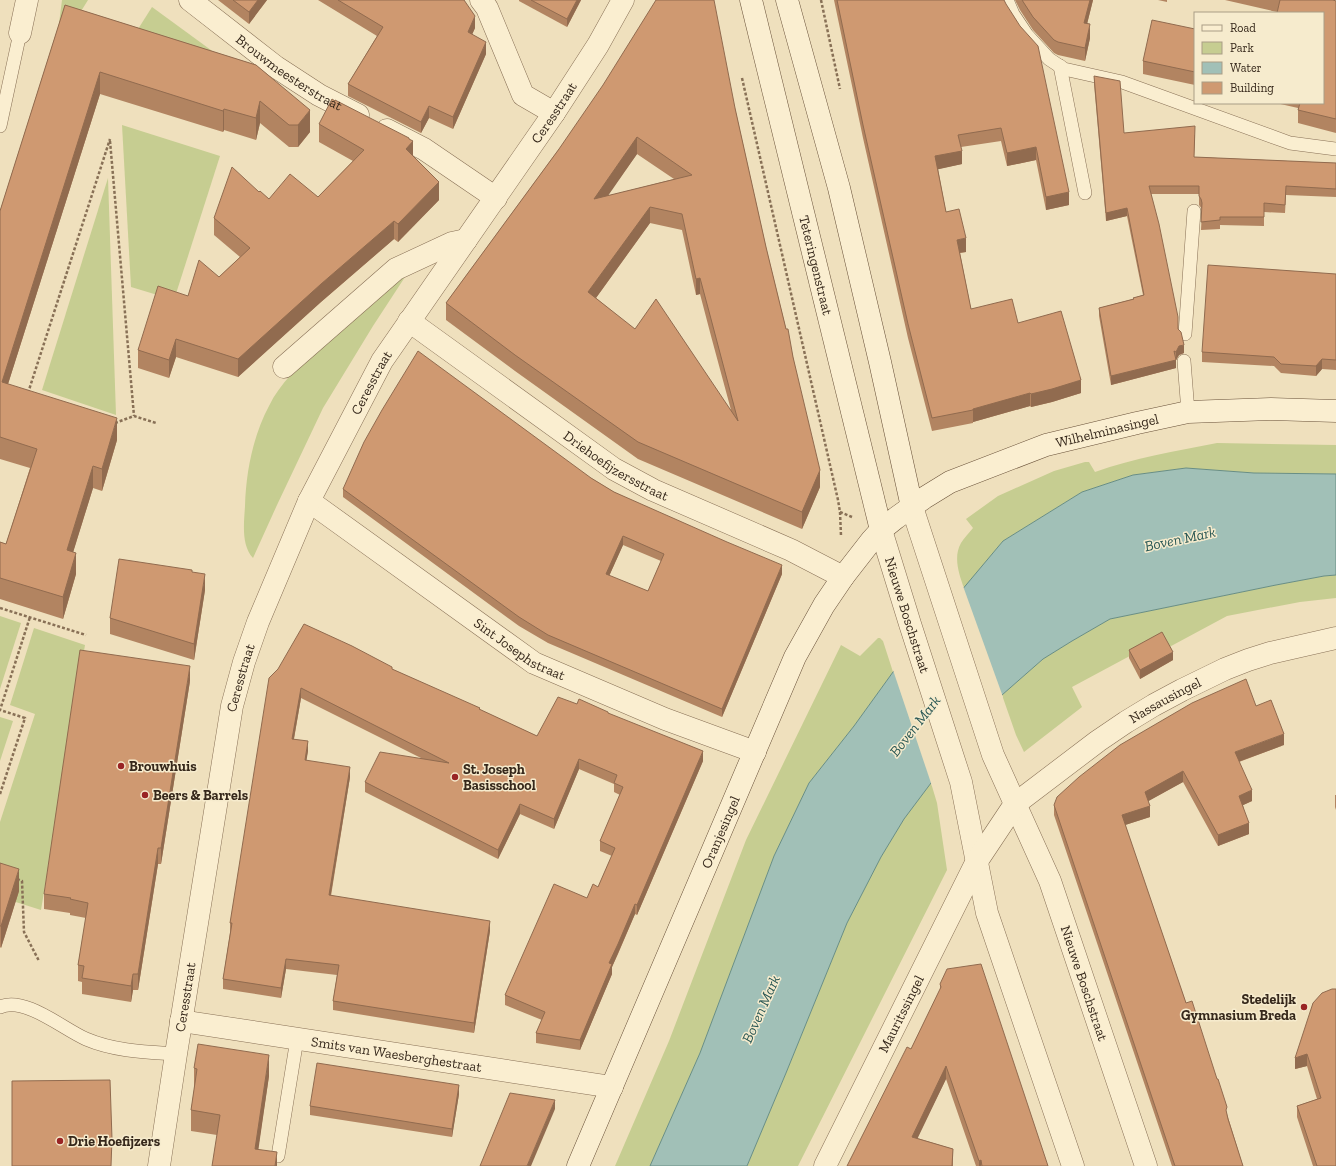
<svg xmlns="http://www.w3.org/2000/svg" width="1336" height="1166" viewBox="0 0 1336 1166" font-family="'Zilla Slab',serif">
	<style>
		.green { fill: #c6cd91 }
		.water { fill: #a1c0b7; stroke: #688e85 }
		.pier { fill: #efe0bd }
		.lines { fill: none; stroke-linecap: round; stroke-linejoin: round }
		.lane-casing { stroke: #887056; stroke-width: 14 }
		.street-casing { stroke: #887056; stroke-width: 23 }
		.secondary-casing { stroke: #695139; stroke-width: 23 }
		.path { stroke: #887056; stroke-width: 2.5; stroke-dasharray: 3 2; stroke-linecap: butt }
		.lane { stroke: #faeed0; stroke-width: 13 }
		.street { stroke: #faeed0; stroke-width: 22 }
		.secondary { stroke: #faeed0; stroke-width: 22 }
		.wall { fill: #b28461; fill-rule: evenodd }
		.shaded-wall { fill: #916b4f }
		.building { fill: #cf9971; stroke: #916b4f; fill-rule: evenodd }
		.poi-dot { fill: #992424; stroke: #f6ebcd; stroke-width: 1.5 }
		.labels { text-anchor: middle; stroke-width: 3; stroke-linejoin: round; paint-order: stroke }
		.street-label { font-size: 14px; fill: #36281b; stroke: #f6ebcd }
		.poi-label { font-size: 14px; font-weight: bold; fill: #36281b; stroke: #f6ebcd; text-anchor: start }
		.water-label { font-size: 15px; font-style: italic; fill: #295754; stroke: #f6ebcd }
	</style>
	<rect width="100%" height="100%" fill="#efe0bd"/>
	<g class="green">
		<path d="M 62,0 L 88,0 L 70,29 L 50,94 Z"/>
		<path d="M 152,7 L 241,72 L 133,37 Z"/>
		<path d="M 122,125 L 220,156 L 174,300 L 131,287 Z"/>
		<path d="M 108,178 L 116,415 L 42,390 Z"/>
		<path d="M 405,277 L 373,326 L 323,408 L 277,505 L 253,558 C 241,545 244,523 245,506 C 246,472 253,436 269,406 C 280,383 300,365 318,348 C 334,334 348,318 365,304 C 377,294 392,286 405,277 Z"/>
		<path d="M 1217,443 L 1336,445 L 1336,474 L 1254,473 L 1186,468 L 1133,475 L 1082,492 L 1003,541 L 964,588 C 959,574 953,557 961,543 C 964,538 969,533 973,528 L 966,519 L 998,496 L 1054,471 L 1085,462 L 1089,462 L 1095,472 C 1134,458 1176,451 1217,443 Z"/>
		<path d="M 1336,575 L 1336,598 L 1300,602 L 1227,616 L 1160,652 L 1154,643 L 1072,687 L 1082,707 L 1024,752 L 1016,735 L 1002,695 L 1043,659 L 1072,641 L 1110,619 L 1276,585 L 1324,576 Z"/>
		<path d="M 0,616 L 21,623 L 0,689 Z"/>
		<path d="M 34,628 L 85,645 L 41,910 L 0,897 L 0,822 L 35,714 L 10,705 Z"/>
		<path d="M 878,638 L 880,638 L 883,641 L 893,672 L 854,726 L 809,783 L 774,856 L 700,1053 L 650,1166 L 615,1166 L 669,1041 L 746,840 L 841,645 L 860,656 Z"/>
		<path d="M 0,717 L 13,721 L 0,761 Z"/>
		<path d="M 931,783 L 937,803 L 947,870 L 798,1166 L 747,1166 L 786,1073 L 847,923 L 881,857 L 904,819 Z"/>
	</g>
	<path class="water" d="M 1186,468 L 1254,473 L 1336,474 L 1336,575 L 1324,576 L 1276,585 L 1110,619 L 1072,641 L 1043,659 L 1002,695 L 931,783 L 904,819 L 881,857 L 847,923 L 786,1073 L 747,1166 L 650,1166 L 700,1053 L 774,856 L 809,783 L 854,726 L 893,672 L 1003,541 L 1082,492 L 1133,475 Z"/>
	<path class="pier" d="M 963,586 L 1003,697 L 932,786 L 893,670 Z"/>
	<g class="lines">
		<g class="lane-casing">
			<g id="lane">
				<path d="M 1007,0 L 1013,14 L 1027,35 L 1049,59 L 1064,69 L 1122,82 L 1290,143 L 1336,149"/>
				<path d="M 1060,66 L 1085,193"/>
				<path d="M 0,126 L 20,33"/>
				<path d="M 1185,334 L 1194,211"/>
				<path d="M 1184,361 L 1188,412"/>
				<path d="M 0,1007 C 25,996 63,1029 86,1039 C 114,1051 145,1052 176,1054"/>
				<path d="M 278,1156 L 297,1039"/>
			</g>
		</g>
		<g class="street-casing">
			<g id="street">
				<path id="s1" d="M 190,0 L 276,67 L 319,95 L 358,115"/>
				<path d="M 481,0 L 487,8 L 523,95 L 554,113"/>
				<path d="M 20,33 L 27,0"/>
				<path d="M 387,130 L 424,149 L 496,198"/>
				<path id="s2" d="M 409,321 L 614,469 L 653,490 L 791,550 L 843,577"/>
				<path d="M 284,367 L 396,269 L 452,243 L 466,240"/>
				<path id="s3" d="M 309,501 L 534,663 L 665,719 L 755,752"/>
				<path id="s4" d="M 912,507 L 993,755 L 1050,881 L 1146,1166"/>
				<path id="s5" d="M 881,530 L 910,624 L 961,782 L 987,913 L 1073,1166"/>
				<path id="s6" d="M 181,1021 L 612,1087"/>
				<path id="s7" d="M 159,1166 L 176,1054 L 232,706 L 244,662 L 258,622 L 309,501 L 382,361 L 554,113 L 598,45 L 623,0"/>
				<path id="s8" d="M 825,1166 L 977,861 L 1015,804 L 1098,741 L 1126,722 L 1154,705 L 1182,690 L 1225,669 L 1248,660 L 1270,653 L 1336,638"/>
			</g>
		</g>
		<g class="secondary-casing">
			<g id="secondary">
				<path id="s9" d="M 751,0 L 881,530"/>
				<path d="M 787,0 L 839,188 L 880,362 L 912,507"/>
				<path id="s10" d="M 578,1166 L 795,657 L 824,605 L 843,577 L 871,541 L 881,530 L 896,518 L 924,498 L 950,482 L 1046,445 L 1137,423 L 1188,412 L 1271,409 L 1336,411"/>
			</g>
		</g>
		<g class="path">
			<path d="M 821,0 L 840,89"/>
			<path d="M 742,78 L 838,500 L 840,512 L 841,536"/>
			<path d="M 110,141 L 134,416"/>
			<path d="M 28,393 L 110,139"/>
			<path d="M 115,423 L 134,416 L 156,423"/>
			<path d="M 840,512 L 852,517"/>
			<path d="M 0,608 L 86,635"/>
			<path d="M 0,794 L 25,718 L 0,710 L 30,617"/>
			<path d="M 17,879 L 22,881 L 24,932 L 39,961"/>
		</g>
		<use href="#lane" class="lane"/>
		<use href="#street" class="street"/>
		<use href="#secondary" class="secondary"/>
	</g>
	<g class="wall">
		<path d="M 218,0 L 267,0 L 249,24 Z"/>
		<path d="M 318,0 L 464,0 L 475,28 L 472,34 L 486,54 L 453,129 L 429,118 L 421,133 L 348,96 L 348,84 L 377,36 Z"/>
		<path d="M 519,0 L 581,0 L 567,27 L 519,1 Z"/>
		<path d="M 834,0 L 1004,0 L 1069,205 L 1046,210 L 1036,160 L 1007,166 L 1001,141 L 961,147 L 962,164 L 938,169 L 946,212 L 966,252 L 960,253 L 971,309 L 1018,323 L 1081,393 L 1052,402 L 1031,407 L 1030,406 L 973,422 L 973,423 L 932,431 L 908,338 L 863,138 Z"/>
		<path d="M 1015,0 L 1093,0 L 1087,24 L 1090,38 L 1085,61 L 1058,55 L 1054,53 L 1033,30 L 1020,10 Z"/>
		<path d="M 1158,0 L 1167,0 L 1167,2 Z"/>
		<path d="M 1225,0 L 1333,0 L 1336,1 L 1336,133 L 1298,123 L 1298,108 L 1276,103 L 1323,103 L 1323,13 L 1277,12 Z"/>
		<path d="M 65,5 L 256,65 L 310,132 L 298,147 L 289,147 L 260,123 L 256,140 L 224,130 L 223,132 L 100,94 L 8,384 L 117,440 L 102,491 L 93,488 L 73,552 L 76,574 L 63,619 L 0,599 L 0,542 L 6,544 L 30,468 L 0,459 L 0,211 Z"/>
		<path d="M 1195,29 L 1195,85 L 1143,74 L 1143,61 Z"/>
		<path d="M 1094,76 L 1124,133 L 1195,135 L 1194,157 L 1336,163 L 1336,197 L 1286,195 L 1285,213 L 1264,212 L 1264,226 L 1220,225 L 1220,229 L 1201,230 L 1202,209 L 1199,205 L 1199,194 L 1151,194 L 1178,329 L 1184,353 L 1179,355 L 1176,360 L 1176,368 L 1111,385 L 1099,316 L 1099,308 L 1133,299 L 1133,298 L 1143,295 L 1127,216 L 1106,221 L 1094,84 Z"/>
		<path d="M 735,108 L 766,247 L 793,357 L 820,487 L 802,529 L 638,459 L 515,371 L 446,320 L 446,303 L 559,149 ZM 637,154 L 674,179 L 607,196 ZM 650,223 L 682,230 L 696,295 L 700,294 L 711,336 L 731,410 L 596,298 Z"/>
		<path d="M 319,124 L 409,139 L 413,155 L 439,200 L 398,242 L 394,239 L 321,302 L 238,377 L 176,357 L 169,378 L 138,368 L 138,350 L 188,296 L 219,277 L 240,257 L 214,235 L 214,218 L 259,192 L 269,199 L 318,197 L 353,161 L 319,142 Z"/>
		<path d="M 1336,274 L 1336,370 L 1322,369 L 1316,376 L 1281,373 L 1274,366 L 1202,362 L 1202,352 Z"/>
		<path d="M 591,478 L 614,492 L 782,574 L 722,717 L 548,643 L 519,626 L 343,497 L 343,489 ZM 623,545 L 661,561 L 648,591 L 609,576 Z"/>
		<path d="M 192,572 L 205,590 L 194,660 L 110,634 L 110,618 Z"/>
		<path d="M 1129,650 L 1173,660 L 1140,679 L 1129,658 Z"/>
		<path d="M 278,669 L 392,669 L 537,736 L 577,704 L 608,713 L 703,761 L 637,915 L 635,914 L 618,954 L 612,967 L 612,974 L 580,1050 L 536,1043 L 536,1033 L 542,1020 L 505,1005 L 505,995 L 587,898 L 598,887 L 612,856 L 600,851 L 600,841 L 620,795 L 614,792 L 614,784 L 579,769 L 554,829 L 520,814 L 498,859 L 365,792 L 365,782 L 421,758 L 301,698 L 294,739 L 308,751 L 306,760 L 350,777 L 331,896 L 490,931 L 474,1033 L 333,1010 L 333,1001 L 337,975 L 286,969 L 281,998 L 223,989 L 223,979 L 230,933 L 230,923 Z"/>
		<path d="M 190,681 L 161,864 L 158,864 L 138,990 L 133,990 L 131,1002 L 82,994 L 82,982 L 78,981 L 78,965 L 86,918 L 70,915 L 70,913 L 44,909 L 44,894 Z"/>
		<path d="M 1284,745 L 1239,762 L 1252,801 L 1243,805 L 1249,834 L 1218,846 L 1183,782 L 1148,801 L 1150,817 L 1125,825 L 1186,1003 L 1227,1114 L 1243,1166 L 1172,1166 L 1054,815 L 1054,805 Z"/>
		<path d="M 1335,795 L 1336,795 L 1336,810 L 1335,807 Z"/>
		<path d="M 0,863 L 19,891 L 1,948 L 0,947 Z"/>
		<path d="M 940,984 L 1048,1166 L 976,1166 L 946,1079 L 917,1138 L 953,1149 L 953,1166 L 847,1166 L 911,1049 L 940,990 Z"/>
		<path d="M 1313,1003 L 1336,1166 L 1313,1166 L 1297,1117 L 1297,1106 L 1317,1099 L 1307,1066 L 1295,1069 Z"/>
		<path d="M 194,1068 L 269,1076 L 258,1149 L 277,1166 L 217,1135 L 191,1131 L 191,1110 L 194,1090 Z"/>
		<path d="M 459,1094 L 452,1137 L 310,1115 L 310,1106 Z"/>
	</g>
	<g class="shaded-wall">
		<path d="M 258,0 L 267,0 L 249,24 L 249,12 Z"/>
		<path d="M 577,0 L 581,0 L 567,27 L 567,19 Z"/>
		<path d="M 1090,0 L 1093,0 L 1084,36 L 1084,23 Z"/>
		<path d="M 475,16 L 475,28 L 468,44 L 468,32 Z"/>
		<path d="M 1090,24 L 1090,38 L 1085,61 L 1085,48 Z"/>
		<path d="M 486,42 L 486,54 L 453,129 L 453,117 Z"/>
		<path d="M 100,72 L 100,94 L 2,403 L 2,382 Z"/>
		<path d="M 260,101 L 260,123 L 256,140 L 256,118 Z"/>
		<path d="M 429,106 L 429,118 L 421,133 L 421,122 Z"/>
		<path d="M 224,109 L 224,130 L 223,132 L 223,111 Z"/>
		<path d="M 310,110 L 310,132 L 298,147 L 298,125 Z"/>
		<path d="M 637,137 L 637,154 L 594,216 L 594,199 Z"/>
		<path d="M 409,138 L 409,145 L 413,141 L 413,159 L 406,149 Z"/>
		<path d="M 1036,147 L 1036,160 L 1007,166 L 1007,153 Z"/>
		<path d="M 962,151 L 962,164 L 935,170 L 935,156 Z"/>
		<path d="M 439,182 L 439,200 L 398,242 L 398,224 Z"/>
		<path d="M 1069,192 L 1069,205 L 1046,210 L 1046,197 Z"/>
		<path d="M 650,207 L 650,223 L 588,309 L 588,292 Z"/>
		<path d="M 1127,208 L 1127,216 L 1106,221 L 1106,213 Z"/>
		<path d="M 394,221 L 394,239 L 321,302 L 238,377 L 238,359 L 321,284 Z"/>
		<path d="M 966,238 L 966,252 L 957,253 L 957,240 Z"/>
		<path d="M 700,278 L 700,294 L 696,295 L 696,279 Z"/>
		<path d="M 176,339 L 176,357 L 169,378 L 169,360 Z"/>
		<path d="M 1184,345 L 1184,353 L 1179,355 L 1176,360 L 1176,352 L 1179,346 Z"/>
		<path d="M 1322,359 L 1322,369 L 1316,376 L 1316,366 Z"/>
		<path d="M 1176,360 L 1176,368 L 1111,385 L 1111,376 Z"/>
		<path d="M 1081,380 L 1081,393 L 1052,402 L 1031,407 L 1031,394 Z"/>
		<path d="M 1030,393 L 1030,406 L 973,422 L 973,409 Z"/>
		<path d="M 117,418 L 117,440 L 102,491 L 102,469 Z"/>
		<path d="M 93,466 L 93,488 L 67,572 L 67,550 Z"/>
		<path d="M 820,470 L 820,487 L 802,529 L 802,512 Z"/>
		<path d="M 623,536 L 623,545 L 606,583 L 606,574 Z"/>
		<path d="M 76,553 L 76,574 L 63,619 L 63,597 Z"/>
		<path d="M 782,565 L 782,574 L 722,717 L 722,709 Z"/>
		<path d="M 205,574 L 205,590 L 194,660 L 194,644 Z"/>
		<path d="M 1173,652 L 1173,660 L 1140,679 L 1140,670 Z"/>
		<path d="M 190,666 L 190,681 L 161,864 L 161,848 Z"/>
		<path d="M 301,688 L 301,698 L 292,749 L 292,739 Z"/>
		<path d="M 1284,734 L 1284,745 L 1235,763 L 1235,752 Z"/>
		<path d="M 308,741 L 308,751 L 305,770 L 305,760 Z"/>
		<path d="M 703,751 L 703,761 L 637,915 L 637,905 Z"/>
		<path d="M 579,759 L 579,769 L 554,829 L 554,819 Z"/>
		<path d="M 350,767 L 350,777 L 329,905 L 329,895 Z"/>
		<path d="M 1183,771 L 1183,782 L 1145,803 L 1145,792 Z"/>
		<path d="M 1252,790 L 1252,801 L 1239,807 L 1239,796 Z"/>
		<path d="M 520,804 L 520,814 L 498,859 L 498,850 Z"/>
		<path d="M 1150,806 L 1150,817 L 1122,826 L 1122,815 Z"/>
		<path d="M 1249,823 L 1249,834 L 1218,846 L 1218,835 Z"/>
		<path d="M 158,848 L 158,864 L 138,990 L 138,974 Z"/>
		<path d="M 19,869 L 19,891 L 1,948 L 1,926 Z"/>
		<path d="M 635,904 L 635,914 L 612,967 L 612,974 L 580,1050 L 580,1040 L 609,963 Z"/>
		<path d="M 490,921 L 490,931 L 474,1033 L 474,1023 Z"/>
		<path d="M 286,959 L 286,969 L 281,998 L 281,988 Z"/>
		<path d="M 133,974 L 133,990 L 131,1002 L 131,986 Z"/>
		<path d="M 1307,1054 L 1307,1066 L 1295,1069 L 1295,1058 Z"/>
		<path d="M 269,1055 L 269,1076 L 256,1166 L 255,1149 Z"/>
		<path d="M 946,1066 L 946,1079 L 912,1150 L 912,1137 Z"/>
		<path d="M 459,1085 L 459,1094 L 452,1137 L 452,1129 Z"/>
		<path d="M 555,1100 L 555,1109 L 531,1166 L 527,1166 Z"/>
		<path d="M 277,1152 L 277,1166 L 275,1166 Z"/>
		<path d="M 981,1160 L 981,1166 L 979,1166 L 979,1161 Z"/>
	</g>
	<g class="building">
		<path d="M 233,0 L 258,0 L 249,12 Z"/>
		<path d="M 338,0 L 464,0 L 475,16 L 468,32 L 486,42 L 453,117 L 429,106 L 421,122 L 348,84 L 383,27 Z"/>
		<path d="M 531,0 L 577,0 L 567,19 Z"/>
		<path d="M 656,0 L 714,0 L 735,108 L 766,247 L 786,329 L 788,329 L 793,357 L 820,470 L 802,512 L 638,442 L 515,355 L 446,303 L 559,149 L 603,85 ZM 637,137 L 692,175 L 594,199 ZM 650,207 L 682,214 L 696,279 L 700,278 L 711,319 L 738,421 L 656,299 L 635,329 L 588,292 Z"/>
		<path d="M 837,0 L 1004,0 L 1006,4 L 1020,26 L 1038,46 L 1069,192 L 1046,197 L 1036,147 L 1007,153 L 1001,128 L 958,135 L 962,151 L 935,156 L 946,212 L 959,209 L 966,238 L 957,240 L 971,309 L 1012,299 L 1018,323 L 1061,311 L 1081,380 L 1052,389 L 1031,394 L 1030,393 L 973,409 L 973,410 L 932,418 L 908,324 L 863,125 Z"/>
		<path d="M 1022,0 L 1090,0 L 1084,23 L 1090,24 L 1085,48 L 1058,42 L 1054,40 L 1033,17 Z"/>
		<path d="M 1280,0 L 1333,0 L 1336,1 L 1336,119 L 1298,110 L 1300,103 L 1323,103 L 1323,13 L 1277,13 Z"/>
		<path d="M 65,5 L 256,65 L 310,110 L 298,125 L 289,125 L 260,101 L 256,118 L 224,109 L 223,111 L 100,72 L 2,382 L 117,418 L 102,469 L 93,466 L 67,550 L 76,553 L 63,597 L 0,578 L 0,542 L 6,544 L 37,449 L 0,437 L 0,211 Z"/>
		<path d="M 1152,20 L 1195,29 L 1195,72 L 1143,61 Z"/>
		<path d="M 1094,76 L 1120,81 L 1124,133 L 1195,126 L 1194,157 L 1336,163 L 1336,189 L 1286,186 L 1285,205 L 1264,203 L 1264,217 L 1220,217 L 1220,220 L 1201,222 L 1202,203 L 1201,199 L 1199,196 L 1199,186 L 1149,186 L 1159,224 L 1178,317 L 1178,329 L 1181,332 L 1184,345 L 1179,346 L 1176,352 L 1174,351 L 1176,360 L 1111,376 L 1099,308 L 1134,299 L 1133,298 L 1144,295 L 1127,208 L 1106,213 Z"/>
		<path d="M 332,99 L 335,101 L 335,100 L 409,138 L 409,139 L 413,141 L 406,149 L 439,182 L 398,224 L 394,221 L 321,284 L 238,359 L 176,339 L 169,360 L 138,350 L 158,286 L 188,296 L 199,260 L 219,277 L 250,248 L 214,218 L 232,167 L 259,192 L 260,191 L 269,199 L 290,174 L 318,197 L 364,150 L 319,124 Z"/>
		<path d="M 1208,265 L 1336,274 L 1336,360 L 1322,359 L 1316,366 L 1281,364 L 1274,357 L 1202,352 Z"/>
		<path d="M 418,351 L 591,478 L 614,492 L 727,542 L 782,565 L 722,709 L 548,635 L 519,617 L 343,489 L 364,442 L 382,410 ZM 623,536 L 664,554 L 648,591 L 606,574 Z"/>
		<path d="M 119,559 L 192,570 L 192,572 L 205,574 L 194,644 L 110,618 Z"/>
		<path d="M 304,624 L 352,646 L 392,667 L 392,669 L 480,708 L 479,709 L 537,736 L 558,697 L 577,704 L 579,699 L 608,712 L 608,713 L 703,751 L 637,905 L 635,904 L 618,944 L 609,963 L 612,964 L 580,1040 L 536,1033 L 545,1012 L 505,995 L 554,884 L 587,898 L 593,884 L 598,887 L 615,848 L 600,841 L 623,787 L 614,783 L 617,775 L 579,759 L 554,819 L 520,804 L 498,850 L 365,782 L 380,752 L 449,763 L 301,688 L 292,739 L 308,741 L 305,760 L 350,767 L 329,895 L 490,921 L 474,1023 L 333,1001 L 339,965 L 286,959 L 281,988 L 223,979 L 232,923 L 230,923 L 269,678 L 278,669 Z"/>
		<path d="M 1162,632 L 1173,652 L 1140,670 L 1129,650 Z"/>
		<path d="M 80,650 L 190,666 L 161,848 L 158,848 L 138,974 L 133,974 L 131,986 L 82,978 L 84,966 L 78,965 L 88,903 L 70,899 L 71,898 L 44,894 Z"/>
		<path d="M 1246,679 L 1256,706 L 1271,700 L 1284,734 L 1235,752 L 1252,790 L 1239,796 L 1249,823 L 1218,835 L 1183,771 L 1145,792 L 1150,806 L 1122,815 L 1186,1003 L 1192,1001 L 1217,1079 L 1218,1079 L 1227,1107 L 1226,1110 L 1228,1119 L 1243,1166 L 1175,1166 L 1054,805 L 1057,797 L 1079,777 L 1120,745 L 1192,703 Z"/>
		<path d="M 0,863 L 19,869 L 1,926 L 0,926 Z"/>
		<path d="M 981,964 L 1048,1166 L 982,1166 L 981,1160 L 979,1161 L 946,1066 L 912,1137 L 953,1149 L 952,1166 L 847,1166 L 907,1047 L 911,1049 L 941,987 L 940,984 L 947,969 Z"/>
		<path d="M 1332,989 L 1336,989 L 1336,1166 L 1317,1166 L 1297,1106 L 1321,1098 L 1307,1054 L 1295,1058 L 1313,1003 L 1322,993 Z"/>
		<path d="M 198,1044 L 269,1055 L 255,1149 L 277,1152 L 275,1166 L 212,1166 L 220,1115 L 191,1110 L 197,1069 L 194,1068 Z"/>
		<path d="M 317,1063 L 459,1085 L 452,1129 L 310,1106 Z"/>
		<path d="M 110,1080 L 112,1139 L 111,1166 L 12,1166 L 12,1081 Z"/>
		<path d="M 510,1093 L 555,1100 L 527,1166 L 480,1166 Z"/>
	</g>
	<g class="poi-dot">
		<circle cx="121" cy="766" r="4"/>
		<circle cx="455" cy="777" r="4"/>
		<circle cx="145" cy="795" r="4"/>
		<circle cx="1304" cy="1007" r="4"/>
		<circle cx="60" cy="1141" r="4"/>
	</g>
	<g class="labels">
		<g class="street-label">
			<text dy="5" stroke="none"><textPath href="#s1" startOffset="123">Brouwmeesterstraat</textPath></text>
			<text dy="5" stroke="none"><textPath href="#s7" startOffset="1145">Ceresstraat</textPath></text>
			<text dy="5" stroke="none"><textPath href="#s9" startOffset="273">Teteringenstraat</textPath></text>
			<text dy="5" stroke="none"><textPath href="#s7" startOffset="819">Ceresstraat</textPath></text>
			<text dy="5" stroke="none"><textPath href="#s10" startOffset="957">Wilhelminasingel</textPath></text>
			<text dy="5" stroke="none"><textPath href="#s2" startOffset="253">Driehoefijzersstraat</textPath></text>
			<text dy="5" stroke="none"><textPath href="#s5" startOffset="89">Nieuwe Boschstraat</textPath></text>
			<text dy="5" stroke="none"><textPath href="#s3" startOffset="258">Sint Josephstraat</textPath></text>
			<text dy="5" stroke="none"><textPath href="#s7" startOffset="495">Ceresstraat</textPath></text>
			<text dy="5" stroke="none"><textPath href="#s8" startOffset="592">Nassausingel</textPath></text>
			<text dy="5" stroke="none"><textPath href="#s10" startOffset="363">Oranjesingel</textPath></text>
			<text dy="5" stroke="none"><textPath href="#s4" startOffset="507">Nieuwe Boschstraat</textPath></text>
			<text dy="5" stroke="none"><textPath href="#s7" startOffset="171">Ceresstraat</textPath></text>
			<text dy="5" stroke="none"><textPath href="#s8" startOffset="170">Mauritssingel</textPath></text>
			<text dy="5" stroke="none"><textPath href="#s6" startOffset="218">Smits van Waesberghestraat</textPath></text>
		</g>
		<g class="poi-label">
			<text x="129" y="771">Brouwhuis</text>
			<text x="463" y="774">St. Joseph<tspan x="463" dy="16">Basisschool</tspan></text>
			<text x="153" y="800">Beers &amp; Barrels</text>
			<text x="1296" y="1004" text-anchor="end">Stedelijk<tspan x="1296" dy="16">Gymnasium Breda</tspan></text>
			<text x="68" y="1146">Drie Hoefijzers</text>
		</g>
		<g class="water-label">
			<text transform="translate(1180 539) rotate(-12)" y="5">Boven Mark</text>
			<text transform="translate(915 726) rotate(-52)" y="5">Boven Mark</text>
			<text transform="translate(761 1009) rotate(-66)" y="5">Boven Mark</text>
		</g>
	</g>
	<rect x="1194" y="12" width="130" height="92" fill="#f6ebcd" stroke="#a99d86"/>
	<rect x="1202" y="25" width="20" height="6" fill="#faeed0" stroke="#a99d86"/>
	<text x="1230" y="32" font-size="12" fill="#36281b">Road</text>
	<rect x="1202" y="42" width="20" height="12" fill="#c6cd91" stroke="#a99d86"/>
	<text x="1230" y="52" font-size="12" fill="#36281b">Park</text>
	<rect x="1202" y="62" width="20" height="12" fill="#a1c0b7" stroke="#a99d86"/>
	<text x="1230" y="72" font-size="12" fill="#36281b">Water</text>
	<rect x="1202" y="82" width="20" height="12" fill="#cf9971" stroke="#a99d86"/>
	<text x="1230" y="92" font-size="12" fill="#36281b">Building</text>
</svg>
